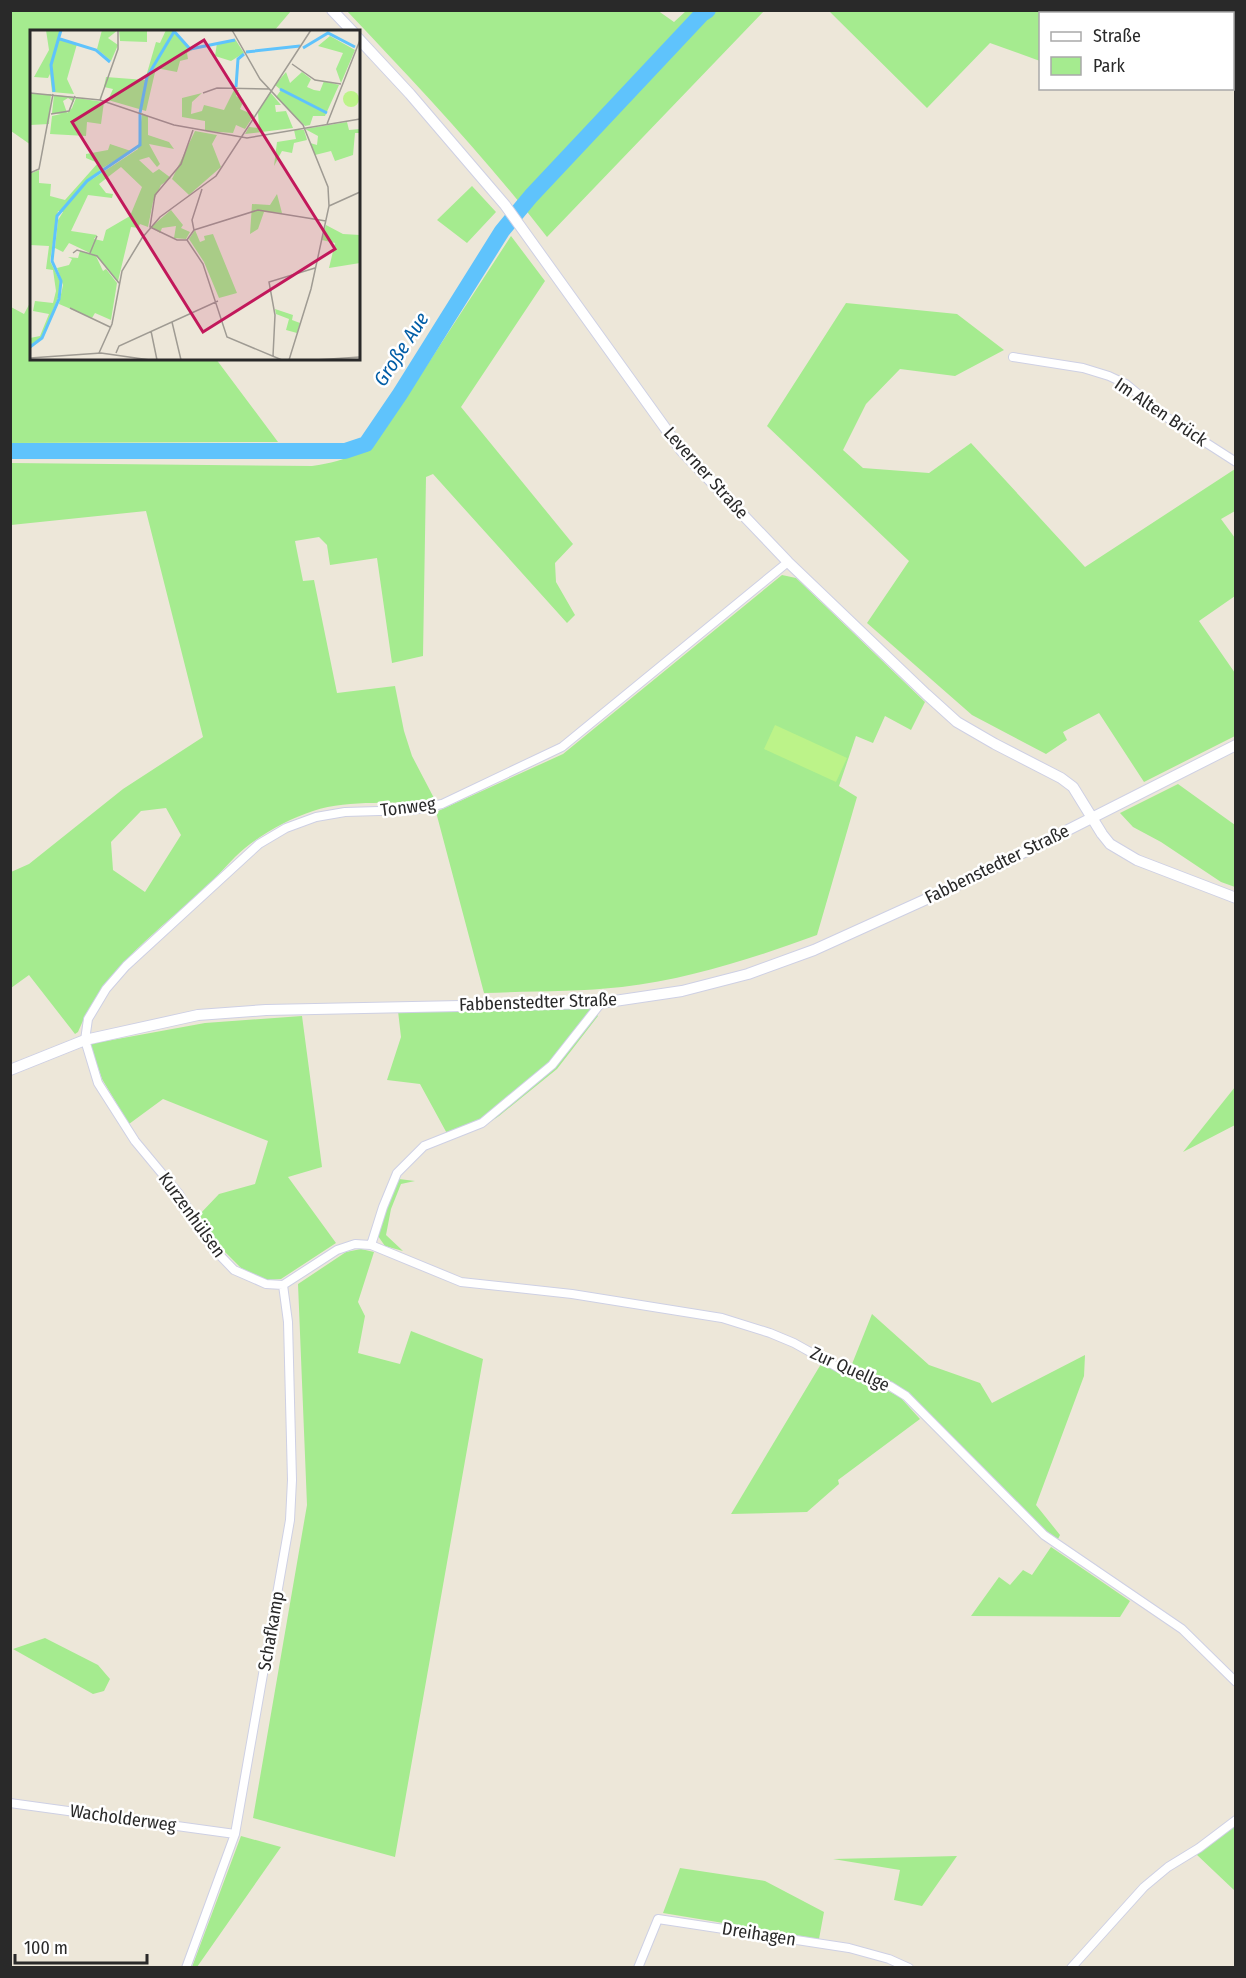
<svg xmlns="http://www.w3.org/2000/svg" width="1246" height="1978" font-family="'Fira Sans Condensed',sans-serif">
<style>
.green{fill:#a5eb8f;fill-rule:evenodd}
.pitch{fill:#bcf389}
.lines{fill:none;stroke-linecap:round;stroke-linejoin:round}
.stream{stroke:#5fc3fc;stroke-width:3}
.river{stroke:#5fc3fc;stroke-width:16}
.minor-casing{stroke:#ced0e4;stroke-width:10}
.tertiary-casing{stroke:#ced0e4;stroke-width:12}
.minor{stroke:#fff;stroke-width:8}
.tertiary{stroke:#fff;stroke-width:10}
.labels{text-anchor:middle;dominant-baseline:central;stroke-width:5;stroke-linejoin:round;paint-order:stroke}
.street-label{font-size:18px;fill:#292929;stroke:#fff}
.water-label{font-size:20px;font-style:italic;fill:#005da6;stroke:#fff}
.inset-river{fill:none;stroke:#5fc3fc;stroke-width:3}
.inset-road{fill:none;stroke:#9f9b93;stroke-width:1.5}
.view{fill:#c2185b;fill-opacity:0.15;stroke:#c2185b;stroke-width:3}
.inset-edge{fill:none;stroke:#292929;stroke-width:3}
</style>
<rect width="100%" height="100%" fill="#ede7d9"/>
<path class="green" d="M657,10l17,12 12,-11h78l-217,226c-62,-80 -131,-153 -200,-226z
M10,11l1,-1 280,1 -17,20 -242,1 -1,113 -20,-14z
M829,11h291l-1,3h-79v47l-50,-18 -63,65z
M472,186l24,26 -29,31 -30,-23z
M511,236l34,45 -84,126 112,137 -18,19 1,19 19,33 -8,8 -134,-149 -7,3 -3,179 -31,7 -15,-105 -47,7 -3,-20 -8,-8 -24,4 8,40 11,-1 23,113 58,-7 9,45 8,25 23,44c-41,6 -83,-2 -122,11 -28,9 -57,26 -78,46 -11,11 -21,23 -32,33 -49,44 -99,80 -125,142l-3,2 -46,-59 -18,13v-116l18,-8 94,-75 80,-52 -57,-226 -135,14v-62l301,3c37,-5 58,-16 80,-47zM166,808l15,27 -36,57 -32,-22 -2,-28 30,-31z
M31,301l1,57 184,1 62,83 -267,1v-136l13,7z
M846,303l111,11 47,36 -49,26 -55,-7 -34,35 -23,46 20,18 66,5 42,-30 114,124 150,-98v42l-14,8 14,19v58l-36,25 36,52v63l-91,46 -45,-69 -36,19 4,8 -21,14 -74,-39 -105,-92 42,-62 -142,-135z
M782,575l14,3 129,124 -14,28 -26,-14 -12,27 -17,-7 -17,50 18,11 -40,138c-63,23 -128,44 -195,52 -45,5 -92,4 -138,6l-48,-181 127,-58z
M1178,784l57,41v62l-14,-5 -60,-40 -28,-15 -13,-14z
M591,1008l7,8 -41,53 -58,47 -15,10 -34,13 -30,-55 -33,-4 14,-43 -3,-26z
M302,1016l20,151 -34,10 48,66 -55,36 -14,1 -26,-12 -19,-19 -23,-34 20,-21 36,-10 13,-43 -105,-42 -34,25 -27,-45 -12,-35 115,-21z
M1235,1087v38l-52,27z
M399,1179l16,2 -14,3 -10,25 -5,26 17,16 -18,-5 -7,-10 7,-28z
M361,1249l13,3 -16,50 7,14 -7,37 42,11 11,-33 72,28 -88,498 -142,-39 54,-313 -9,-221 48,-32z
M872,1314l57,51 51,18 12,20 93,-48 -1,21 -48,129 24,30 -3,6 -12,-7 -137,-140 -58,-25z
M821,1364l61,24 18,9 20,22 -82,61 1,4 -32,28 -76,2z
M1051,1547l79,54 -10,16 -149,-1 28,-39 11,8 13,-15 9,5z
M45,1638l53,27 12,14 -6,12 -11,3 -80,-45z
M1235,1824v67l-39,-37z
M241,1836l40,11 -84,120h-5z
M957,1856l-35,50 -28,-6 6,-30 -67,-11z
M680,1868l85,13 59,31 -5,27 -156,-26z"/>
<path class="pitch" d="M775,725l72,33 -11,24 -72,-33z"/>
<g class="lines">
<path class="stream" d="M1122,10l5,4
M1232,52l4,1"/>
<path class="river" d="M10,451h335l21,-7 34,-50 102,-163 29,-35 171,-182 6,-4"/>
<g class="minor-casing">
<path id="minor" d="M1013,357l70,11 26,8 17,8 40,33 70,45
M601,1003l-49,62 -70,58 -58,23 -27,27 -14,34 -12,38 -16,-1 -18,6 -54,35 -17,-1 -32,-14 -23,-24 -32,-52 -44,-53 -37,-58 -13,-43 3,-21 18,-30 20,-23 133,-122 27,-16 30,-11 29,-5 68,-2 29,-6 120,-57 226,-185
M371,1245l90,37 111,12 150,24 48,15 24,10 43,24 53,19 16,10 138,139 138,94 54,53
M10,1803l225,31
M186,1968l49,-134 55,-314 2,-40 -4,-158 -5,-37
M638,1968l20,-49 191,29 40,11 20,9
M1071,1968l73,-81 24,-20 31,-19 37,-28"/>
</g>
<g class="tertiary-casing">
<path id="tertiary" d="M332,10l21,22
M358,38l52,56 95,111 176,245 107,112 138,132 31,28 38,22 66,34 12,9 29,47 8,10 27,16 99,38
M10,1070l75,-30 113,-25 68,-5 335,-7 81,-12 66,-17 66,-24 159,-72 263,-133"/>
</g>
<use href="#minor" class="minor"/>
<use href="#tertiary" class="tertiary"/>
</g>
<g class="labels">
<g class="street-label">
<text transform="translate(1161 412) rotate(34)">Im Alten Brück</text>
<text transform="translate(706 473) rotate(48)">Leverner Straße</text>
<text transform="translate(408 807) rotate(-7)">Tonweg</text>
<text transform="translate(997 864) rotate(-26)">Fabbenstedter Straße</text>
<text transform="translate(538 1002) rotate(-2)">Fabbenstedter Straße</text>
<text transform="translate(192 1215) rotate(54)">Kurzenhülsen</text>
<text transform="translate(850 1369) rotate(24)">Zur Quellge</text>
<text transform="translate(271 1631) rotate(-80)">Schafkamp</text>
<text transform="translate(123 1818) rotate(8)">Wacholderweg</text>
<text transform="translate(759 1934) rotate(9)">Dreihagen</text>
</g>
<g class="water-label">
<text transform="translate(401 349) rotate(-57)">Große Aue</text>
</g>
</g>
<g transform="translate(30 30)">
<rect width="330" height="330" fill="#ede7d9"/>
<path d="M16,0h14l-2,8 19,6 -10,35 7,15 -22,-2 -2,-18 -2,4 -14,-1 15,-27zM72,0h16l-10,8 10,7 -7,16 -14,-12zM89,0h28v12l-27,-1zM136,0h8l18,20 -5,3 1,6 -8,2 -3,11 -21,-4 -10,43 -38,-11 5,-11 -9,-2 2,-10 39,3 11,-38 4,1zM300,6l25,14 -14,33 -5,-14 7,-16 -25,-7zM205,9l9,14 -13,8 -16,-5 2,-13zM256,42l4,11 12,-11 9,7 -4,8 7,3 6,1 4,-10 15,4 -14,31h-12l-3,9 -5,1 -29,-29 5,-7 -6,-5zM204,60h5l-3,6 8,4 -4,9 14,6 -9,14 -9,-4 -3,8 -28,-2v-10l-23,-4v-19l20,-5 -10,9 -1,12 11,-3 2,-6 20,5zM240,62l11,13h-6l1,7 10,-1 7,17 -48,6 4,-7 10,1 -1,-16zM0,64h21l-2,30 -19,1zM24,65l20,2v5l-6,-4 -5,3 4,12 5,-5 4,-10 28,4 -3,22 -14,-2 -1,14 -36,-2 2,-18 9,-2 -9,-1zM112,83l6,3v19l21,7 5,7 -25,-5 11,20 -3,3 -8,-10 -10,3 14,13 6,-4 12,9 -10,7 -8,17 -5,25 -8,-3 -2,4 -7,-1 -13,54 -19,-23 -9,-5 -21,-10 -6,9 -8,-4 3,-28 5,-8 -5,-1 -8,50 10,20 -2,17 -16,39 -12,10v-9l10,-2 9,-22 -16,-3 2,-10 18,2 3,-12 -3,-21 -7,-1 3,-23 -19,-1v-71l9,-4v13l12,1 -1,12 15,4 33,-37 -12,-5v-4l22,-4 2,-6 21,7 -30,18 -10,11 47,-31zM91,137l21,20 -12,29 -24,14 -3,11 -9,-2 3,-4 -26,-4 17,-36 24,3 1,-4 -7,-1 -7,-9zM317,92l2,8 11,-1v4h-5l-2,22 -18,6 -4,-10 -16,4 -5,-12 7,2 1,-9 -13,-7zM264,100h10l3,10 -13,3 -2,10 -10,-2 -8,15 3,-24 19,-3zM165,101l22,4 -5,9 9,23 -32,28 -17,-16zM247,164l5,19 -18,-1 -6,17 -8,5 2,-30 18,1zM141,180l12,15 -2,3 9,4 -4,7 -12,-1 2,-12 -14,2 -2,5 -9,-6zM296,195l17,9 17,1v28l-31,5 6,-25 -13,-3zM165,200l5,12 5,-2 -1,-4 9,-2 24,59 -18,5 -15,-36 -15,-23zM50,221l16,5 7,15 3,-2 11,14 -6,37 -16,-7 -3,5 -33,-14 4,-19 -6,-17 12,-3 3,-6 -4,-2 10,1zM245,279l18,6 -1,5 8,3 -3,10 -11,-3 3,-11 -13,-5z" fill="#a5eb8f" fill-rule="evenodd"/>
<path d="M313 69a8 8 0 1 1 16 0a8 8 0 1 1-16 0Z" fill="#bcf389"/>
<path class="inset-river" d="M143,0l17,19 45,-9M30,9l36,11 14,12M273,18l25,-15 27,14M216,22l54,-6M206,57l2,-28 6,-5M250,59l47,24M24,62l-3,-27 10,-35M0,317l12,-9 17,-39 2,-18 -9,-20 5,-45 30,-35 53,-36v-32l7,-36 28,-47"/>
<path class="inset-road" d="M202,0l28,49 43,46 25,62 1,19 -18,83 -22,71M262,34l23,16 26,4M0,63l70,7 74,25 73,13 113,-19M173,63l14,-5 52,1M70,70l18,-51v-19M21,84l18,-3 6,-15M297,94l33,-84M163,100l-12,34 -26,31 -5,32 27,13h10l7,-10 -2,-10 10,-31M0,143l9,-4 14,-75M299,176l31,-14M164,200l64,-20 68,11M157,210l16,24 24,73 55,23M43,223l4,-3 20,6 22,27M60,223l7,-17M40,278l40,19M142,292l9,38M121,301l6,29M69,323l13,-29 10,-53 20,-33 18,-21 56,-41 95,-146M86,323l3,-7 99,-45M243,326l2,-41 -6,-33 46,-14M0,328l71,-5 49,7M285,330l45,-3"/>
<path class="view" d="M174,10l131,209 -132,83 -131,-210z"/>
<rect width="330" height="330" class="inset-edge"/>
</g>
<rect width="1246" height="1978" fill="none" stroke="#292929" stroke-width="24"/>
<rect x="1039" y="12" width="195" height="78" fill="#ffffff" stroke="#a9a9a9" stroke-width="1.5"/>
<rect x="1051" y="32" width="30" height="9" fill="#ffffff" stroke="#a9a9a9" stroke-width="1.5"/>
<text x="1093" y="42" font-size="18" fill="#292929">Straße</text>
<rect x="1051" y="57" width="30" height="18" fill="#a5eb8f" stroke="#a9a9a9" stroke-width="1.5"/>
<text x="1093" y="72" font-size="18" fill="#292929">Park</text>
<path d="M15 1954v9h132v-9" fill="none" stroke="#292929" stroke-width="3"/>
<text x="24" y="1954" font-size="18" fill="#292929" stroke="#ffffff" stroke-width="4.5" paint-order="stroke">100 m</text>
</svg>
